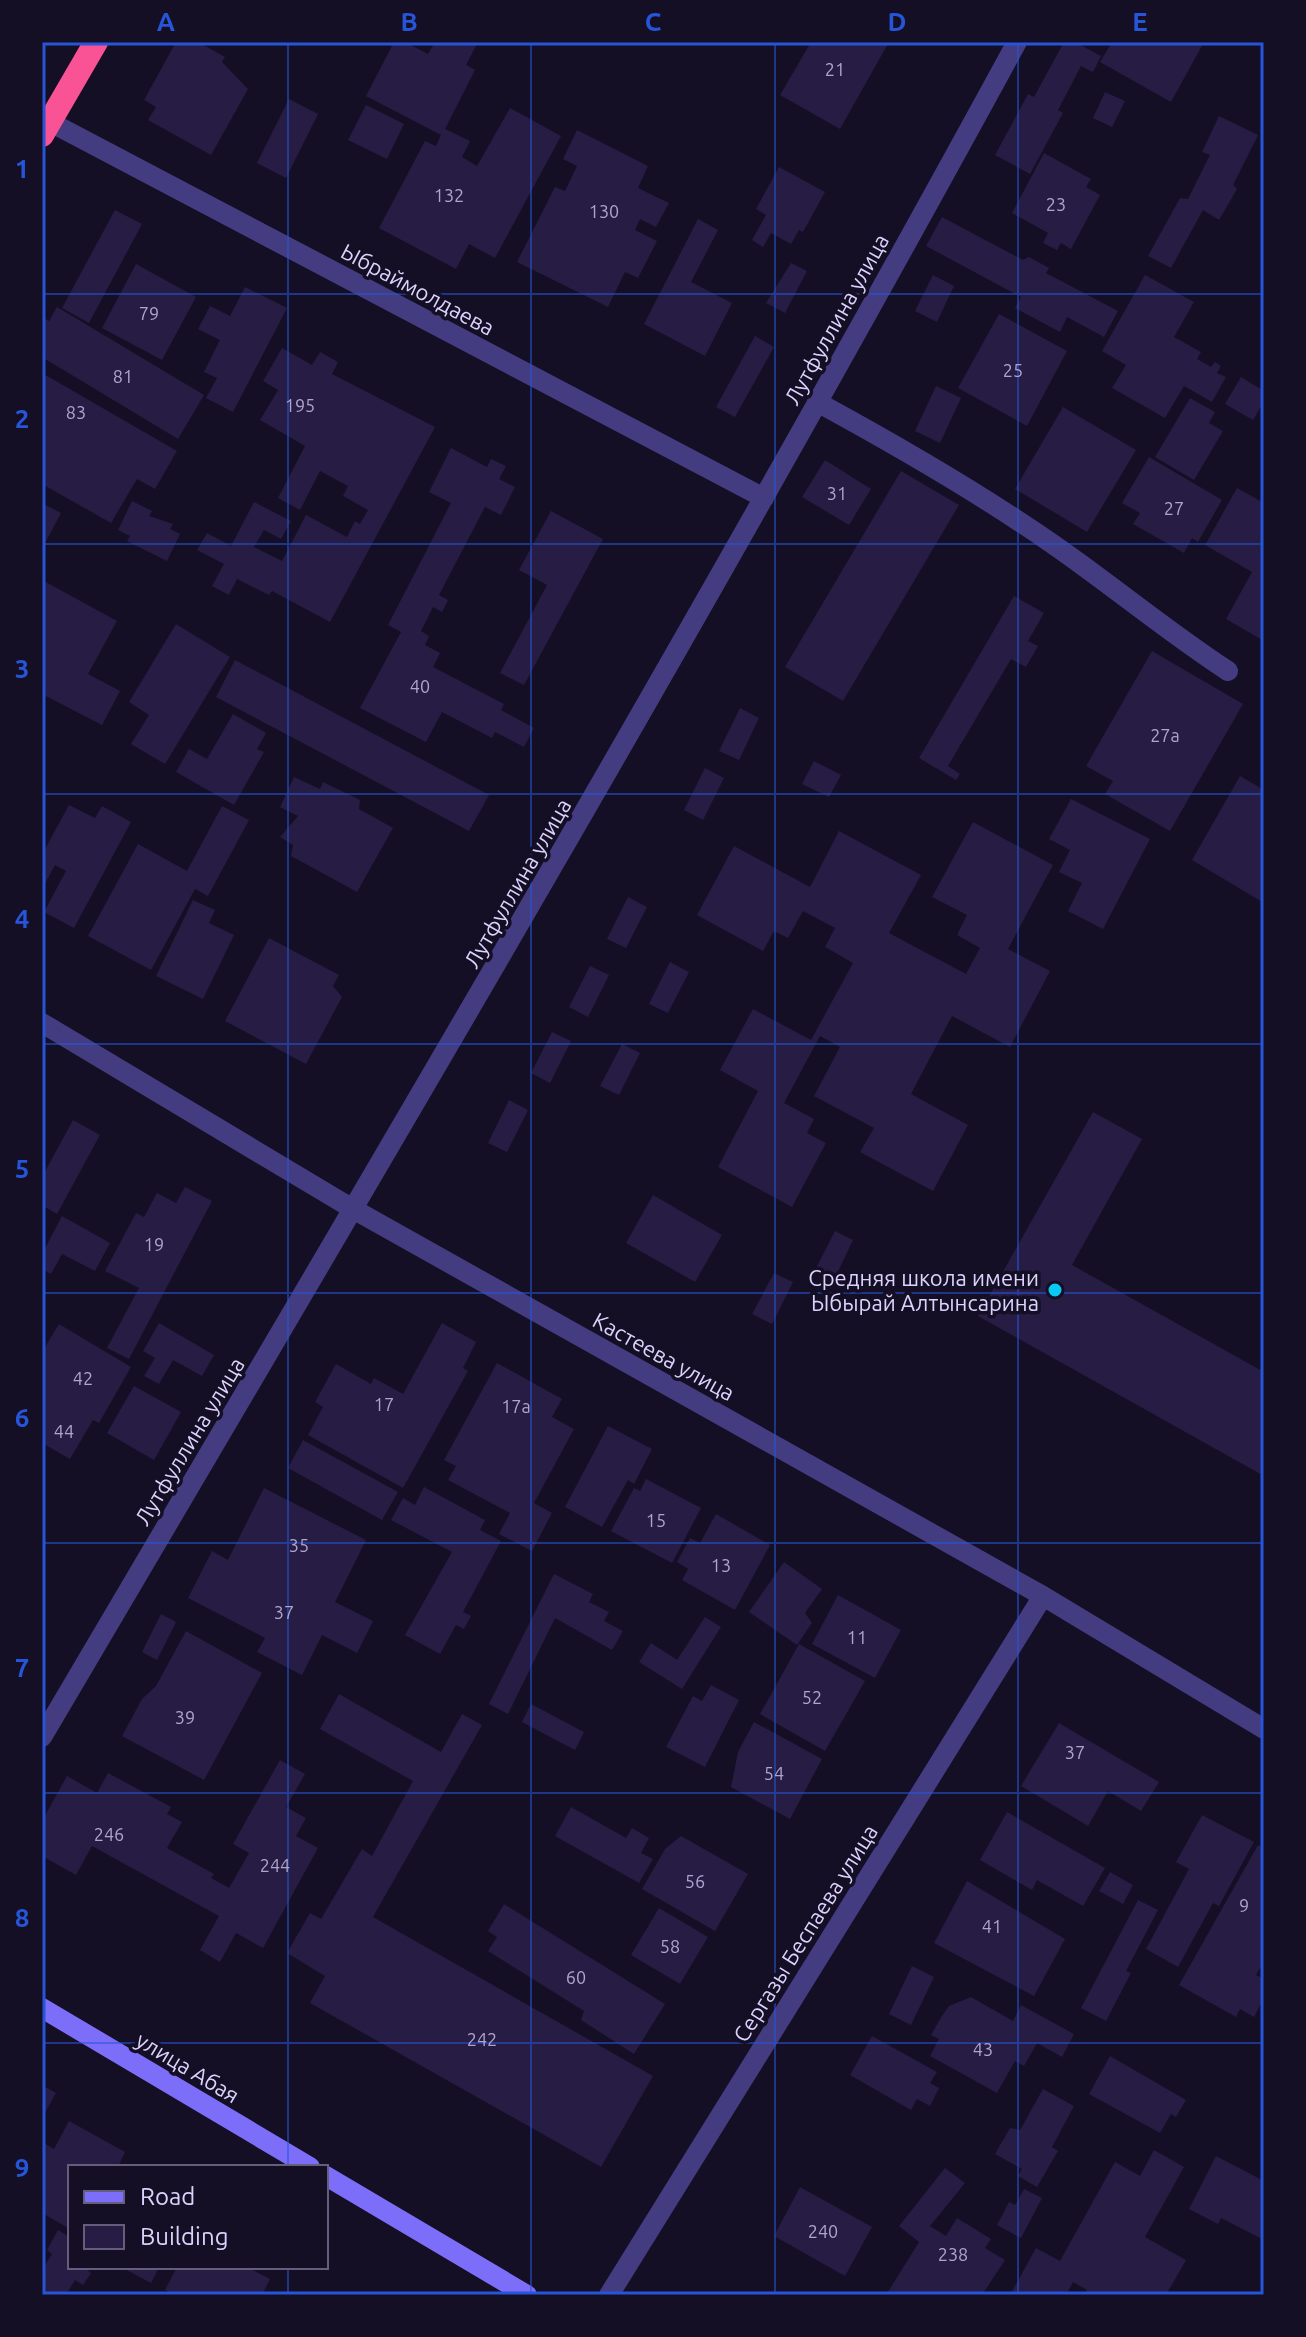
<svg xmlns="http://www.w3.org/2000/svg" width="1306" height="2337" font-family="Ubuntu,sans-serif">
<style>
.building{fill:#271c44}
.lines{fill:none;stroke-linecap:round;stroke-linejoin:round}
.street{stroke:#443c81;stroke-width:20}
.secondary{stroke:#7d6efa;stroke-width:20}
.highway{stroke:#f95395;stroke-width:24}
.grid{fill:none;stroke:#2655da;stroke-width:2;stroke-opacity:0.55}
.poi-dot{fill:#09c9f4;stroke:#140f24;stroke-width:3}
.labels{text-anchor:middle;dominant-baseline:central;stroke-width:7;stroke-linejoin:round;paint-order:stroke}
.number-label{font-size:18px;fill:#aea5cf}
.street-label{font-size:22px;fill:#dbd3fd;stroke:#140f24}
.poi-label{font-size:22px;fill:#dbd3fd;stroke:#140f24;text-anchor:end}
.neatline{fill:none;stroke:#2655da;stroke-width:3}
.grid-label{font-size:26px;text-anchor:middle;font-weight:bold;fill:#2655da}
</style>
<rect width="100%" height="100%" fill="#140f24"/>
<path class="building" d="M176,42h22l27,15 -3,5 26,27 -37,66 -63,-35 8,-13 -12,-7z
M394,42h11l23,12 7,-12h43l-12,23 9,5 -30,59 25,12 -8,16 15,9 33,-58 51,28 -66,122 -26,-14 -13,25 -77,-41 46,-87 11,5 5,-11 -75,-39z
M811,42h78l-49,87 -60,-34z
M1064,42h11l26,14 -8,16 -12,-6 -23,44 5,3 -33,61 -35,-19 33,-61 6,3z
M1112,42h92l-33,60 -71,-40z
M1105,92l20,9 -13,26 -19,-9z
M289,99l29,15 -32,64 -29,-15z
M366,105l38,19 -17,35 -39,-19z
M1219,116l39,19 -25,50 4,4 -18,31 -16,-10 -32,58 -23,-12 32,-58 8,1 22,-44 -8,-3z
M577,130l71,36 -10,22 31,15 -13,24 -16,-8 -5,11 22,11 -19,37 -13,-6 -17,35 -91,-45 38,-75 10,4 12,-25 -14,-7z
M1044,153l47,26 -5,8 14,8 -29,54 -10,-6 -4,7 -14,-7 5,-10 -36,-20z
M779,167l46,25 -22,40 -4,-2 -8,14 -20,-11 -8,14 -11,-7 14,-25 -10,-6z
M115,210l27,14 -53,99 -27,-15z
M942,217l81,43 6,-3 20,11 -3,5 72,38 -14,26 -37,-20 -7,15 -45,-24 6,-11 -95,-51z
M698,219l20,11 -27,52 41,21 -27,53 -61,-32z
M791,263l16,8 -22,42 -19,-10z
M136,264l60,33 -34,63 -60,-32z
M933,275l21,11 -17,36 -22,-11z
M1145,275l49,27 -20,35 27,15 -4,7 14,8 4,-5 6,4 -4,7 9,4 -14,25 -28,-16 -19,32 -53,-30 14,-23 -24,-14z
M245,287l42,21 -54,104 -27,-14 11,-20 -13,-6 16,-32 -22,-11 12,-23 20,10z
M57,307l147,88 -26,44 -136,-82v-35l2,-4 5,3z
M999,314l68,37 -40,75 -69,-38z
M755,336l19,11 -39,70 -19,-10z
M282,348l30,17 8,-13 18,10 -6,12 103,53 -105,195 -58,-31 -3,4 -32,-16 -8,16 -17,-9 12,-22 -27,-14 10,-17 24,13 23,-44 37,19 -10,18 -17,-9 -10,17 28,14 24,-46 41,22 8,-16 5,3 8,-14 -25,-14 5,-10 -28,-15 -20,39 -22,-12 27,-52 -45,-26 18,-30 -15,-9z
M42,373l135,78 -22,38 -18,-10 -26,44 -69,-39z
M1241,377l23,14v10l-11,19 -28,-16z
M936,386l25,12 -21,45 -25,-12z
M1190,398l25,14 -6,11 14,8 -29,49 -39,-23z
M1063,407l73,43 -49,82 -72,-43z
M451,448l36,19 4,-8 15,7 -7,13 16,8 -14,28 -16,-8 -46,88 9,5 -6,12 -9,-5 -12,24 8,5 -4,9 15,8 -7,14 71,37 -3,6 33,18 -10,19 -29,-15 -3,6 -50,-26 -16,30 -66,-34 41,-76 -13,-7 63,-122 -22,-11z
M1149,457l73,43 -24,42 -6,-4 -8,15 -51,-29 7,-11 -18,-10z
M825,460l46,29 -22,36 -47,-28z
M901,471l58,34 -116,196 -58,-34z
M1237,488l27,15v138l-38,-22 26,-47 -47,-27z
M132,501l20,10 -3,5 24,8 -3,5 10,5 -13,27 -40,-20 3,-5 -12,-6z
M42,503l19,10 -19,36z
M551,511l52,28 -79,146 -24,-12 47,-88 -28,-15z
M42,580l75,41 -29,53 32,17 -18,34 -60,-31z
M1014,596l30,17 -16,28 10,5 -12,21 -15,-8 -63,107 12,8 -4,6 -37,-22z
M176,624l54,33 -65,107 -34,-20 18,-29 -20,-13z
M1152,651l91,53 -73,127 -65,-37 8,-13 -27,-15z
M235,660l254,135 -20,36 -253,-134z
M740,708l19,10 -20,42 -20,-9z
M233,714l33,19 -9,16 7,3 -30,53 -58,-33 13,-23 18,10z
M814,761l27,14 -12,22 -27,-13z
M705,768l19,10 -21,42 -19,-10z
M1240,776l24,14v113l-72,-43z
M294,777l26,12 3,-7 37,18 -1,9 34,19 -36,64 -66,-36 2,-11 -13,-8 18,-21 -18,-9z
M1071,799l79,40 -47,90 -35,-18 14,-28 -23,-11 11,-22 -21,-11z
M69,805l26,13 7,-12 29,16 -57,106 -30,-16 22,-41 -11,-6 -13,24v-42l3,2z
M222,806l27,14 -41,76 -13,-7 -44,81 -63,-34 50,-92 49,27z
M973,822l80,43 -45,84 42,22 -40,76 -58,-31 -41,78 57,31 -35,66 -73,-39 14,-24 -60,-32 26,-49 -20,-11 -36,67 30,16 -7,14 19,10 -34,64 -74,-40 40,-76 -38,-21 33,-61 58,31 42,-77 -28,-16 10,-19 -32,-17 -15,27 -14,-7 -11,20 -66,-36 37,-69 76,41 29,-56 82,44 -32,58 77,41 14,-26 -23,-13 10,-20 -35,-18z
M628,897l19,10 -21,41 -19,-9z
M193,900l22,10 -6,13 25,12 -31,64 -47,-23z
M269,938l70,37 -6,11 9,11 -36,67 -81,-43z
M670,962l19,10 -21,41 -19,-9z
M590,966l19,9 -21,42 -19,-10z
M552,1032l19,9 -21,42 -19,-10z
M622,1044l18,9 -21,42 -19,-9z
M509,1100l19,10 -21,42 -19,-9z
M1093,1112l49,27 -70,126 192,107v104l-286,-160z
M73,1120l27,15 -43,79 -15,-9v-28z
M185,1187l27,14 -83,158 -22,-11 32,-60 -34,-17 31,-58 8,4 13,-24 19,10z
M653,1195l69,40 -27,47 -69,-39z
M62,1216l48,27 -15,28 -33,-17 -11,20 -9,-5v-15z
M835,1231l18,9 -20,42 -19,-10z
M774,1273l19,9 -21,42 -20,-10z
M159,1323l55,32 -12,21 -29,-16 -14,24 -15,-8 11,-18 -12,-7z
M442,1323l34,19 -13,26 5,3 -65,117 -95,-53 15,-28 -8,-5 21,-38 35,20 3,-6 29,16z
M59,1324l72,43 -32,56 -6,-3 -23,39 -28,-16v-91z
M497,1363l65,36 -10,18 22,12 -40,74 18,10 -20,38 -33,-17 11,-21 -62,-33 8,-14 -12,-6z
M134,1386l47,26 -27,48 -47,-27z
M608,1426l44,23 -18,35 -6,-4 -26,47 -37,-20z
M303,1440l95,52 -16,28 -94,-52z
M646,1479l55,29 -29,55 -61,-32 23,-43 6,3z
M424,1487l61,33 -5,10 21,11 -38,71 8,4 -7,13 -8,-4 -16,29 -35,-19 47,-83 -61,-32 12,-22 12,7z
M264,1488l102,52 -31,62 38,19 -16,32 -35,-18 -20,40 -45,-23 8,-14 -77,-40 24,-47 16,9z
M716,1514l54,31 -35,65 -53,-30 6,-11 -11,-7 13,-24 10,5z
M784,1562l38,27 -17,24 7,10 -15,22 -48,-33z
M554,1574l39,20 -4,8 20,10 -5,9 19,10 -11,19 -57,-32 -47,96 -19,-10z
M838,1595l63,35 -26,48 -63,-34z
M161,1614l15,8 -19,38 -15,-8z
M705,1617l16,10 -39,62 -43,-27 12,-19 26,17z
M186,1631l76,42 -58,107 -82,-44 20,-37 14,-13z
M799,1644l66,37 -40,70 -65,-37z
M711,1685l28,15 -34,67 -39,-20 27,-51 9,5z
M339,1694l102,58 21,-38 20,11 -109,192 280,159 -52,91 -291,-164 15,-27 -38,-23 23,-40 11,6 41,-70 10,7 41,-75 -93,-52z
M531,1704l53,28 -9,18 -53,-28z
M754,1722l68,37 -32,60 -59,-32 7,-35z
M1059,1723l100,59 -18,29 -33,-20 -20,35 -67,-40z
M280,1760l25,14 -19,33 20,11 -10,18 22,12 -55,100 -27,-15 -16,29 -20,-12 19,-34 -127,-70 -16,29 -34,-19v-35l25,-45 30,17 11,-20 63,34 -4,7 15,8 -15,26 47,26 -3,4 18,10 20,-35 -16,-9z
M571,1807l55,31 6,-10 17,10 -8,15 12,6 -14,24 -84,-47z
M1007,1812l98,56 -22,38 -46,-26 -5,10 -52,-30z
M1202,1815l52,27 -35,64 -6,-3 -35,64 -32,-18 43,-80 -13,-7z
M681,1836l67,38 -33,57 -73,-42 23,-40z
M1258,1845l6,3v113l-8,14 8,4v19l-10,19 -14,-8 -4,8 -57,-32z
M1110,1872l23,13 -10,19 -24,-13z
M967,1881l98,58 -31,57 -100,-53z
M1138,1900l20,10 -32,61 5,2 -25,48 -25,-13z
M504,1904l161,100 -31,50 -53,-34 3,-9 -96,-60 9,-14 -9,-6z
M659,1908l49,29 -28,47 -49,-29z
M912,1966l22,11 -23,48 -22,-11z
M971,1997l42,24 8,-16 53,29 -12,23 -25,-14 -13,23 -9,-5 -18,32 -67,-37 9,-17 -8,-4 11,-19 7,-10z
M872,2036l65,36 -7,11 9,5 -9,18 -13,-7 -6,11 -61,-35z
M1110,2056l76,44 -10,17 -5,-3 -11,19 -71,-39z
M42,2085l14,8 -14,25z
M1043,2089l31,17 -22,41 6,4 -21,36 -19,-11 4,-7 -27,-15 15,-26 10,2z
M69,2121l56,31 -7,15h-48v62l-28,-16v-66l2,-4 10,6z
M1154,2150l30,17 -39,70 41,23 -20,35h-82l3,-5 -14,-8 -7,13h-56l26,-47 24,13 55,-99 25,14z
M1216,2156l48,25v59l-43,-22 -3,6 -29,-15z
M945,2168l20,15 -35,43 16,10 11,-18 34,21 -6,9 20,12 -23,35h-96l33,-53 -20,-16z
M800,2187l72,40 -27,49 -71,-40z
M1024,2189l18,9 -21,40 -24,-13 12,-23 6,3z
M58,2230l12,7v30h14l7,6 -8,12 -8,-5 -9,15h-24v-25l10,-16 -5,-4z
M121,2267h38l-8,16z
M177,2267h70l23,12 -8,16h-87l-10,-5z"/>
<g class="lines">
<path class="street" d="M50,122l714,376
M817,402c81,44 161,90 237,143 59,41 114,87 174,126
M42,1023l311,186 690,387 221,133
M42,1737c331,-561 663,-1122 975,-1695
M609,2295l434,-699"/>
<path class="secondary" d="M42,2008l268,159
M326,2176l201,119"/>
<path class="highway" d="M42,135l54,-93"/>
</g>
<path class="grid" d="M288,42v2125M531,42v2253M775,42v2253M1018,42v2253M42,294h1222M42,544h1222M42,794h1222M42,1044h1222M42,1293h1222M42,1543h1222M42,1793h1222M42,2043h1222M288,2267v28"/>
<circle class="poi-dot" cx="1055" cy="1290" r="8"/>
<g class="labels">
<g class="number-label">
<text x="835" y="69">21</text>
<text x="449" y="195">132</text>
<text x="1056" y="204">23</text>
<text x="604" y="211">130</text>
<text x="149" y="313">79</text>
<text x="1013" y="370">25</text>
<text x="123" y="376">81</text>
<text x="300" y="405">195</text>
<text x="76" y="412">83</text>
<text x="837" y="493">31</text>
<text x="1174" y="508">27</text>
<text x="420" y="686">40</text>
<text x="1165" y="735">27а</text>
<text x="154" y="1244">19</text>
<text x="83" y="1378">42</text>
<text x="384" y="1404">17</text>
<text x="516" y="1406">17а</text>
<text x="64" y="1431">44</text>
<text x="656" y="1520">15</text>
<text x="299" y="1545">35</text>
<text x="721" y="1565">13</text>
<text x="284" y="1612">37</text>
<text x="857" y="1637">11</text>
<text x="812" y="1697">52</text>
<text x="185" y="1717">39</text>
<text x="1075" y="1752">37</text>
<text x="774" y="1773">54</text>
<text x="109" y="1834">246</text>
<text x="275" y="1865">244</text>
<text x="695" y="1881">56</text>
<text x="1244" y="1905">9</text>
<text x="992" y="1926">41</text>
<text x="670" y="1946">58</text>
<text x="576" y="1977">60</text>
<text x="482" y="2039">242</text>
<text x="983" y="2049">43</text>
<text x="823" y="2231">240</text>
<text x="953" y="2254">238</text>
</g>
<g class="street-label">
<text transform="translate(418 289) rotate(28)">Ыбраймолдаева</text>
<text transform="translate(836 319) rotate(-61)">Лутфуллина улица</text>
<text transform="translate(517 883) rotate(-60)">Лутфуллина улица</text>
<text transform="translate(664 1356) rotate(29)">Кастеева улица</text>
<text transform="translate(189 1441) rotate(-59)">Лутфуллина улица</text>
<text transform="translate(805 1933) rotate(-58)">Сергазы Беспаева улица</text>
<text transform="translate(188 2067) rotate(31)">улица Абая</text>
</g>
<g class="poi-label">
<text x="1039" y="1277">Средняя школа имени<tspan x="1039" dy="25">Ыбырай Алтынсарина</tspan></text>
</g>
</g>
<rect width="1306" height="2337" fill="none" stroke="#140f24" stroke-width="88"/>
<rect x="68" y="2165" width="260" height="104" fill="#140f24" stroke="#645d7b" stroke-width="2"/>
<rect x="84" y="2191" width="40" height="12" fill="#7d6efa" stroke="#645d7b" stroke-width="2"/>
<text x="140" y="2205" font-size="24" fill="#dbd3fd">Road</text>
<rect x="84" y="2225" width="40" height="24" fill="#271c44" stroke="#645d7b" stroke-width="2"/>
<text x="140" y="2245" font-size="24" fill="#dbd3fd">Building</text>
<rect x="44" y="44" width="1218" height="2249" class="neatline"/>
<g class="grid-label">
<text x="166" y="31">A</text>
<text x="409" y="31">B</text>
<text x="653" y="31">C</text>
<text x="897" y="31">D</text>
<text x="1140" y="31">E</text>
<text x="22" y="178">1</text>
<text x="22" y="428">2</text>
<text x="22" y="678">3</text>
<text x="22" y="928">4</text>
<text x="22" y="1178">5</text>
<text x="22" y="1427">6</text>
<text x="22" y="1677">7</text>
<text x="22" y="1927">8</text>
<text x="22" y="2177">9</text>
</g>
</svg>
